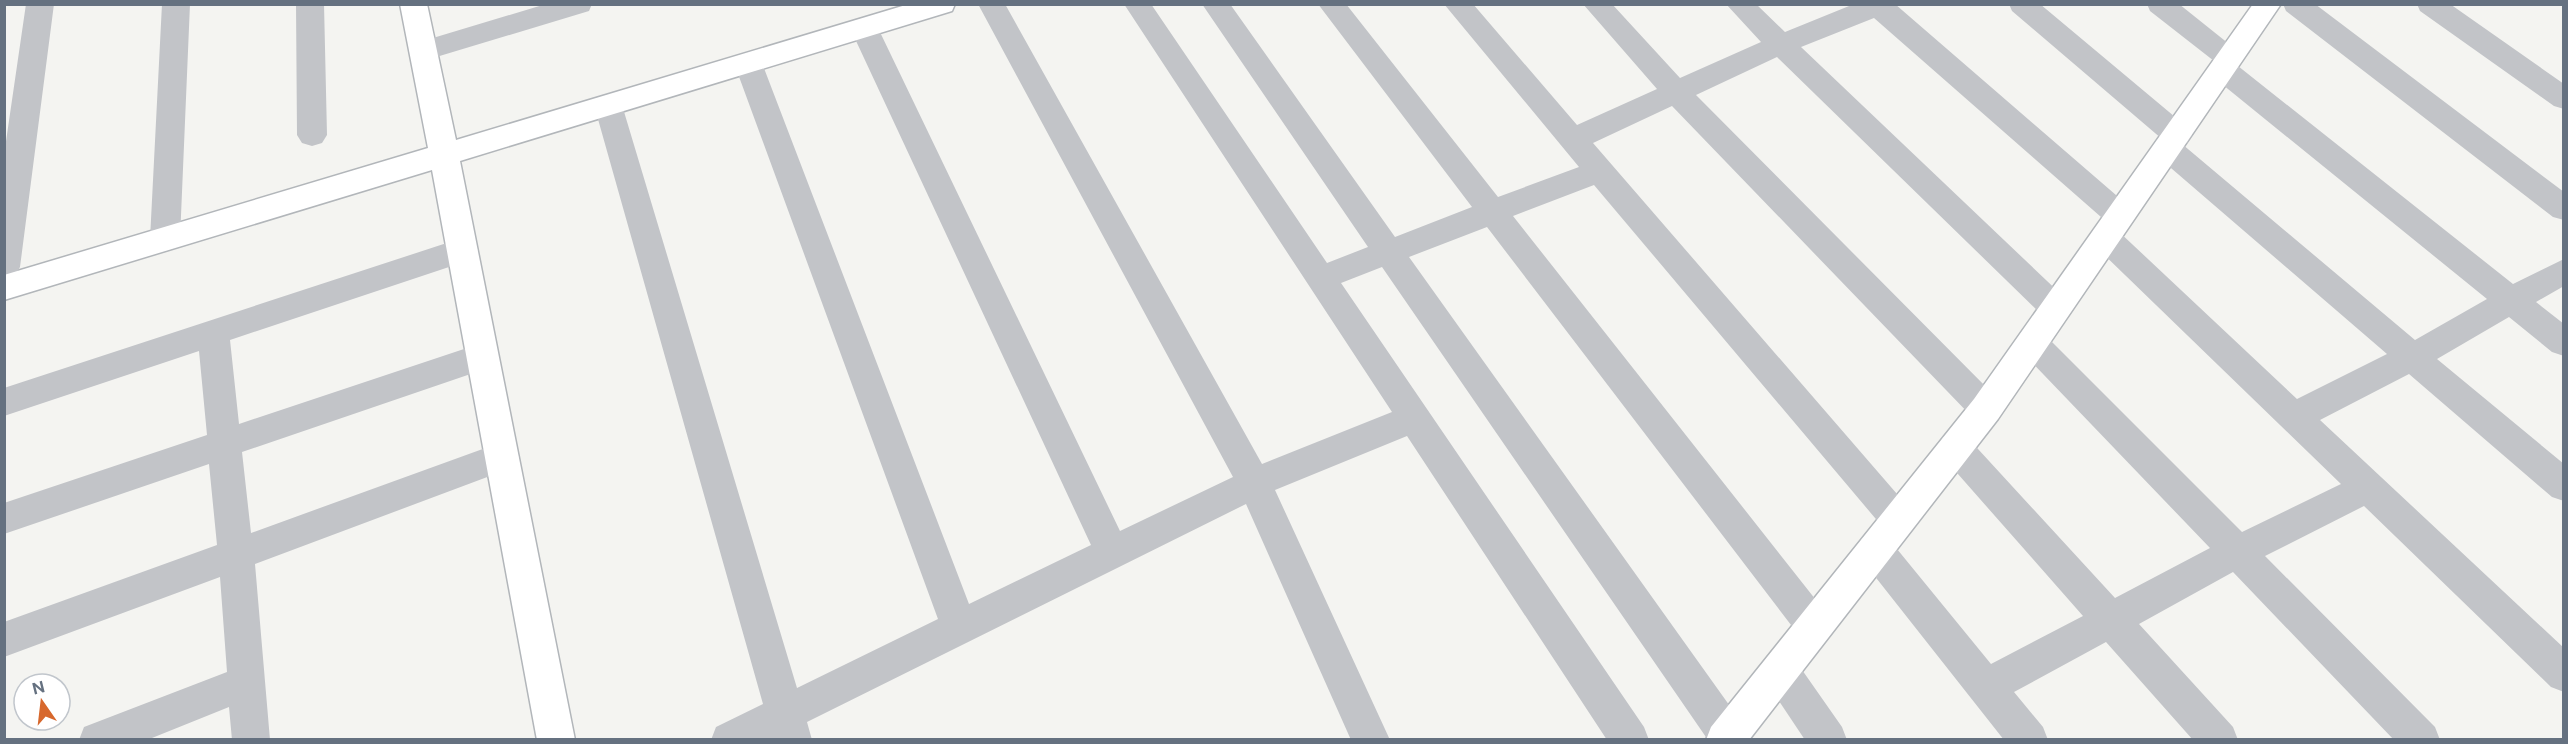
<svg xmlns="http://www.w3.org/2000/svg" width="2568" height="744" font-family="'Public Sans',sans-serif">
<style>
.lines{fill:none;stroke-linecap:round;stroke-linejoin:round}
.secondary-casing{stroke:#b2b6ba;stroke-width:3}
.street{fill:#c2c4c8;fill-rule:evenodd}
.secondary{fill:#fff;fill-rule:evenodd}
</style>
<rect width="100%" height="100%" fill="#f4f4f1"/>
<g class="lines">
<g class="secondary-casing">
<path id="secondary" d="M400,4h27l29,136 453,-136h46l-3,7 -492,150 115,579h-38l-105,-570 -428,130v-25l424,-127z
M2253,4h28l-283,415 -249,321h-43l5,-13 263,-328z"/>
</g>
<path class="street" d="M26,4h28l-34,263 -5,9 -11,3v-124z
M162,4h28l-10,235 -4,8 -11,4 -11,-4 -4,-8z
M296,4h28l3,131 -5,8 -10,3 -10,-3 -5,-8z
M546,4h46l-3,7 -166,50 -10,-3 -4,-7 4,-7z
M978,4h27l257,460 130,-52 -268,-408h27l176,259 41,-16 -166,-243h28l165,233 77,-30 -154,-203h28l152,193 81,-30 -135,-163h29l104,121 80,-36 -74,-85h29l68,74 81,-36 -35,-38h30l29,28 69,-28h41l236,204 4,8 -4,8 -11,4 -11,-4 -235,-206 -73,29 265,252 5,9 -5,9 -11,4 -11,-4 -267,-260 -81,38 302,304 5,10 -5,10 -12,4 -12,-4 -302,-313 -79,37 317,366 6,11 -6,11 -12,5 -12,-5 -292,-346 -81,31 314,398 6,12 -6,12 -13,5 -13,-5 -314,-411 -78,30 333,466 5,13 -1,4h-38l-326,-473 -41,16 303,444 5,13h-42l-200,-304 -132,54 115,250h-39l-105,-236 -439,218 5,18h-101l5,-13 47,-23 -169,-599 4,-7 10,-3 10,3 4,7 175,583 141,-69 -204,-556 4,-7 10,-3 10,3 4,7 207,541 122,-59 -241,-517 4,-7 10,-3 10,3 4,7 242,503 113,-54z
M2009,4h31l147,123 5,8 -5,8 -5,1 233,196 72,-41 -275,-223 -4,-7 6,-8 -64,-50 -3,-7h32l60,48 4,7 -5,7 275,218 51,-25v27l-28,16 28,22v32l-12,-4 -43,-35 -72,42 127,105v37l-12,-4 -143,-123 -89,46 244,228v44l-13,-5 -187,-181 -99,50 170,171 5,13h-46l-161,-168 -94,52 94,103 5,13h-45l-87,-98 -92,50 29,35 5,13h-44l-142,-180 -5,-11 5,-11 13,-5 13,5 103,126 92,-48 -140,-159 -5,-10 5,-10 12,-5 12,5 148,161 95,-50 -189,-197 -5,-9 5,-9 11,-4 11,4 199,199 99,-48 -247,-239 -4,-8 4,-8 11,-4 11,4 181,170 90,-45 -230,-198 -5,-8 5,-8 5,-1 -150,-128z
M2283,4h32l249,188v28l-11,-3 -267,-206z
M2417,4h33l114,80v25l-10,-3 -134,-95z
M462,238l11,3 5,9 -5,9 -243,81 9,84 243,-81 12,3 4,10 -4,10 -252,86 9,81 251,-91 12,5 5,10 -5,10 -259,97 15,176h-38l-3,-33 -82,33h-68l5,-13 143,-55 -7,-95 -216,80v-35l213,-77 -8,-81 -205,70v-31l203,-68 -8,-84 -195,65v-28z
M1780,652l13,5 49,70 5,13h-42l-38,-57 -6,-13 6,-13z"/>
<use href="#secondary" class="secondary"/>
</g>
<rect width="2568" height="744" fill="none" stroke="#657180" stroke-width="12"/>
<g transform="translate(42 702) rotate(346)"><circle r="28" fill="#ffffff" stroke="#c1c6cc" stroke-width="1.5"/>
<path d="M0-4.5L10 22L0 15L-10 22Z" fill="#d7682d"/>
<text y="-9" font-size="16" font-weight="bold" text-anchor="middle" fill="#657180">N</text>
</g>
</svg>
